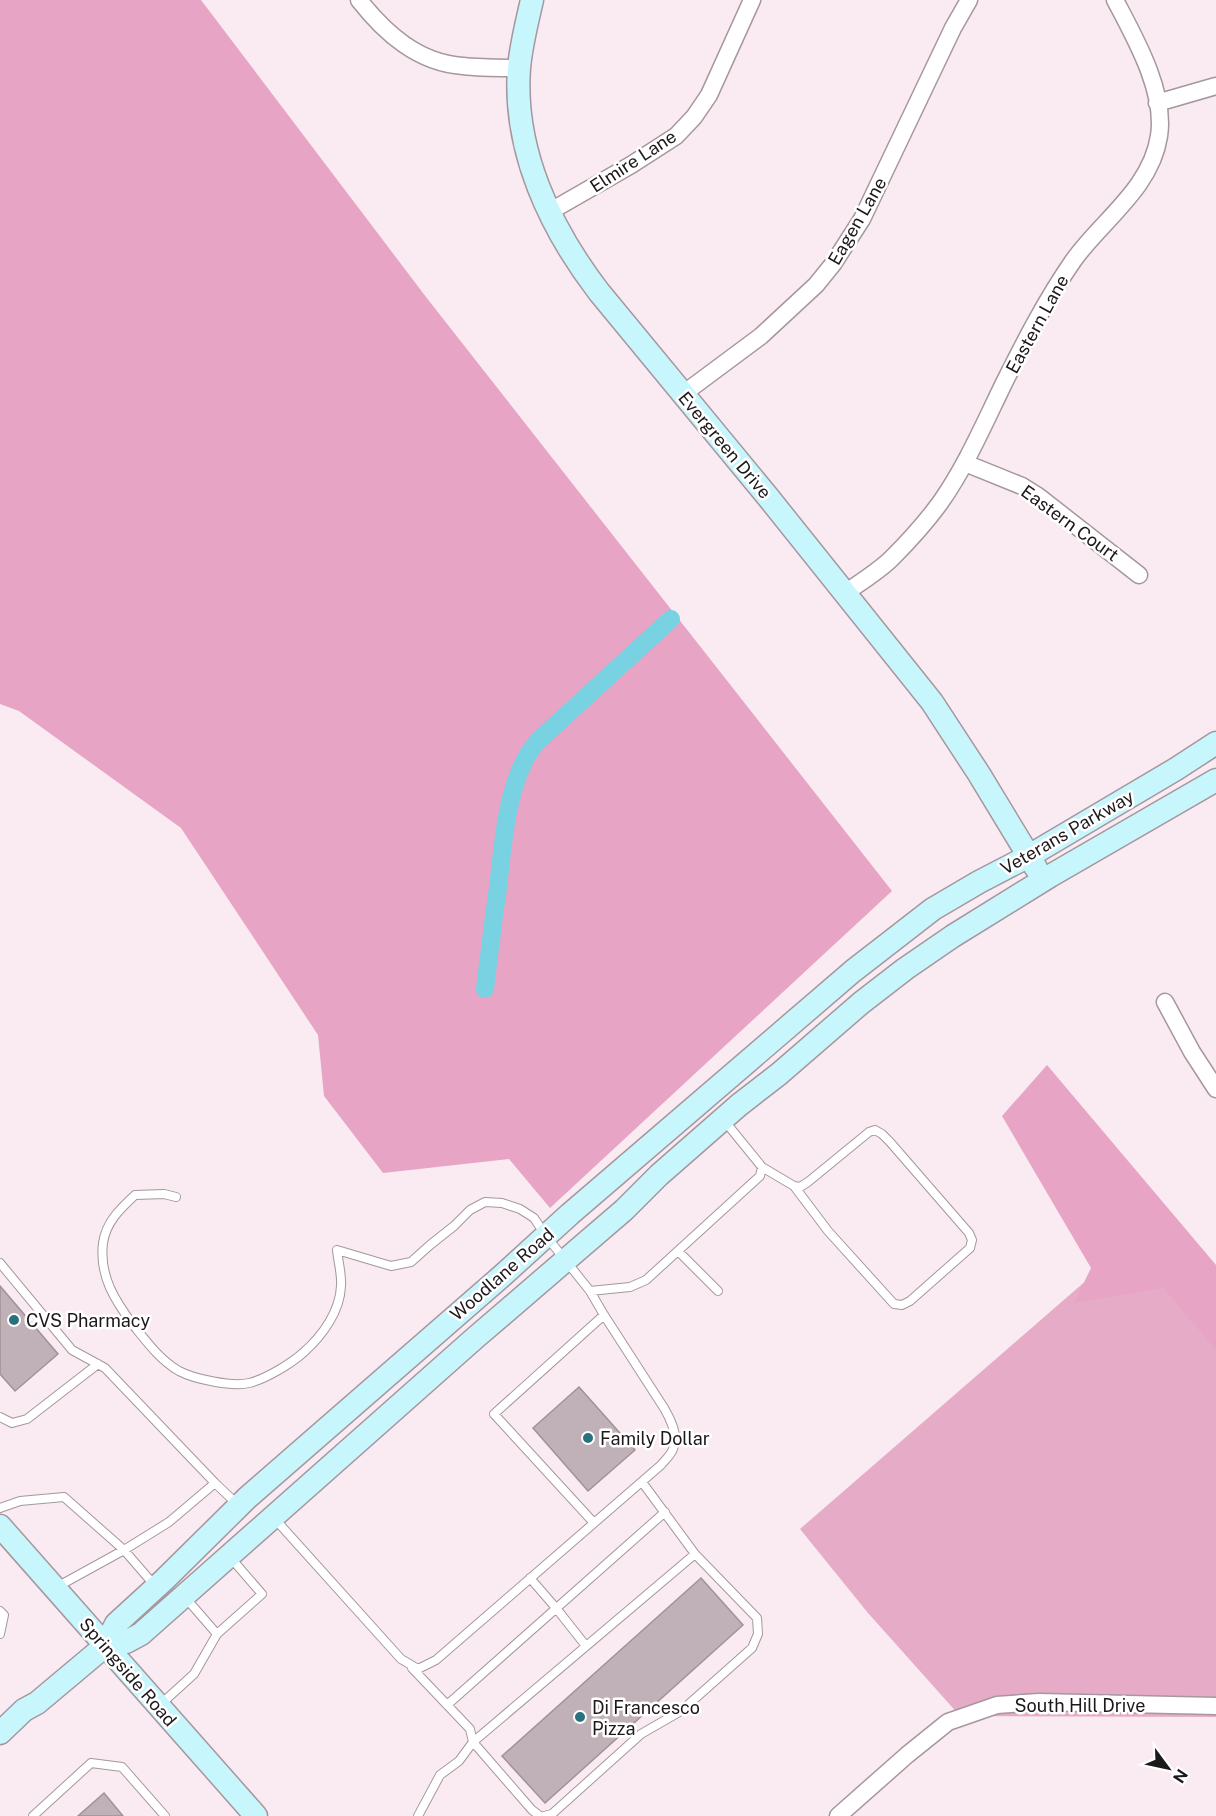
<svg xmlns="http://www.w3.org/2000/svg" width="1216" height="1816" font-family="'Public Sans',sans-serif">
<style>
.green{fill:#e6acc7}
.forest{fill:#e7a4c4}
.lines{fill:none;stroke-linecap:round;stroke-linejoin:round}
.canal{stroke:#78d2e1;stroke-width:18}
.building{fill:#bfb1b7;stroke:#a09298;stroke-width:1.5}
.lane-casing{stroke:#a5979d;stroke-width:10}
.street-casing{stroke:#a5979d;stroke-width:19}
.secondary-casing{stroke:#a5979d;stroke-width:25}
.lane{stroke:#fff;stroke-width:8}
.street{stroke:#fff;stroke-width:16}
.secondary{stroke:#c8f6fd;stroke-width:22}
.poi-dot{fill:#29717c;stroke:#fff;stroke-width:2}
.labels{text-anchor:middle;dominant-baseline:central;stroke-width:5;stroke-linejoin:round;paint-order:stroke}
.street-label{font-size:18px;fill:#1d181a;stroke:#fff}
.poi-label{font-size:18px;fill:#1d181a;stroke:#fff;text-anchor:start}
</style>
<rect width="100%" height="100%" fill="#faebf2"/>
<path class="green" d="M1157,1219l59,65v433l-256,-1 -92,-103 -68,-84z"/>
<path class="forest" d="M0,0h201l225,297 466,594 -342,317 -41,-49 -126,14 -59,-77 -6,-61 -137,-207 -162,-117 -19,-7z
M1047,1065l169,200v85l-53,-62 -89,15 17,-35 -89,-152z"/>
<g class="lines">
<path class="canal" d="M485,989c4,-34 8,-67 13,-101 5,-44 9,-115 41,-148l132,-121"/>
</g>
<path class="building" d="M0,1286l58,68 -43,37 -15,-17z
M579,1387l56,63 -47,41 -55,-63z
M701,1578l42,47 -198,178 -43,-47z
M104,1793l19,23h-45z"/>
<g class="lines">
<g class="lane-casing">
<path id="lane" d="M762,1167l32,19 34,45 66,73 8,1 8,-4 60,-53 2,-8 -3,-7 -79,-91 -8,-8 -7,-4 -6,2 -61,50 -8,5 -6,-1
M176,1197l-12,-3 -29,1c-15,14 -29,27 -32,48 -4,33 12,58 31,83 13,16 26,34 45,45 15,8 53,16 70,12 17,-4 43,-20 55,-31 19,-17 36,-41 37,-66 1,-11 -3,-25 -4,-36l54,16 20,-4 19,-17 24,-19 16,-16 15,-8 17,1 18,6 14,9 12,18 44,55 14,24 60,93c7,12 15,28 9,41 -2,6 -8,11 -12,16l-225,195 -18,9 -17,-10 -127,-141
M678,1251l40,40
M0,1263l72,87 33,18 110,115 23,22
M590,1291l40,-4 16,-7 114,-104 2,-9 -39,-48
M0,1417l12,6 15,-4 71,-55
M0,1508l20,-7 44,-4 60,53 32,37
M594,1523l-100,-109 110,-99
M530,1578l26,30 30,38
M55,1588l69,-38 45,-28 46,-39
M184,1596l33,38
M0,1611l4,4 -4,19
M412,1668l58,61 3,13 -14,19 -19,14 -22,41
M161,1704l33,-30 23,-40 45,-40 -32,-37
M447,1705l218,-193
M33,1816l58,-53 31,4 43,49
M540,1816l-8,-6 -59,-68 222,-188
M544,1816l8,-2 89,-80 40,-23 71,-63 6,-14 -1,-16 -62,-64 -53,-72"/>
</g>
<g class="street-casing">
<path id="street" d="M359,0c26,33 59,63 104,66 18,2 37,2 56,2
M1157,103l59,-17
M549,212l82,-47 45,-29 18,-19 15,-22 43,-95
M683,394l78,-58 55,-51 17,-21 29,-45 91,-191 16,-28
M965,463l57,23 16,10 101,79
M845,593c16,-11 34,-22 47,-35 17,-17 34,-36 48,-55 26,-37 44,-79 64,-120 21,-42 42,-83 69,-122 28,-40 78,-72 86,-125 7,-44 -24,-98 -44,-136
M1165,1002l27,50 24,37
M838,1816l69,-61 41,-33 49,-17 42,-3 177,4"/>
</g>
<g class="secondary-casing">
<path id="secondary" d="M532,0c-5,22 -11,45 -13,68 -6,82 31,160 80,224l169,205 164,205 47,72 57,94
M0,1526l256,290
M105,1646l11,-22 48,-44 83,-82 256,-223 67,-61 283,-243 80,-62 46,-27 50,-26 147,-87 40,-26
M0,1733l24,-23 13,-7 68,-57 21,-4 15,-8 334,-296 149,-128 35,-35 80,-70 40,-31 82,-71 44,-34 48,-33 97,-60 166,-96"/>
</g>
<use href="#lane" class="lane"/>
<use href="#street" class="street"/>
<use href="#secondary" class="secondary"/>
</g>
<g class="poi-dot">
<circle cx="14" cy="1320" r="6"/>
<circle cx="588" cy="1438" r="6"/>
<circle cx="580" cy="1717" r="6"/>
</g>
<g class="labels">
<g class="street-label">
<text transform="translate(633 161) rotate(-33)">Elmire Lane</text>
<text transform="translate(857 221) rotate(-60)">Eagen Lane</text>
<text transform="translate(1037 324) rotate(-61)">Eastern Lane</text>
<text transform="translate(725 445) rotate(50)">Evergreen Drive</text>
<text transform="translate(1070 523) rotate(36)">Eastern Court</text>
<text transform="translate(1067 832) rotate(-30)">Veterans Parkway</text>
<text transform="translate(502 1274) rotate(-41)">Woodlane Road</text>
<text transform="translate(128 1672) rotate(49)">Springside Road</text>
<text x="1080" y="1705">South Hill Drive</text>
</g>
<g class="poi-label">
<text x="26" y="1320">CVS Pharmacy</text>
<text x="600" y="1438">Family Dollar</text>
<text x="592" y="1707">Di Francesco<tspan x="592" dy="21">Pizza</tspan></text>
</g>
</g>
<g transform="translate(1168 1768) rotate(123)" stroke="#ffffff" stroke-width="4.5" paint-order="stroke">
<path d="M0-4.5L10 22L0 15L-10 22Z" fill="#1d181a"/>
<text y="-9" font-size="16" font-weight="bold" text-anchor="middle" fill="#1d181a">N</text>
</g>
</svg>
